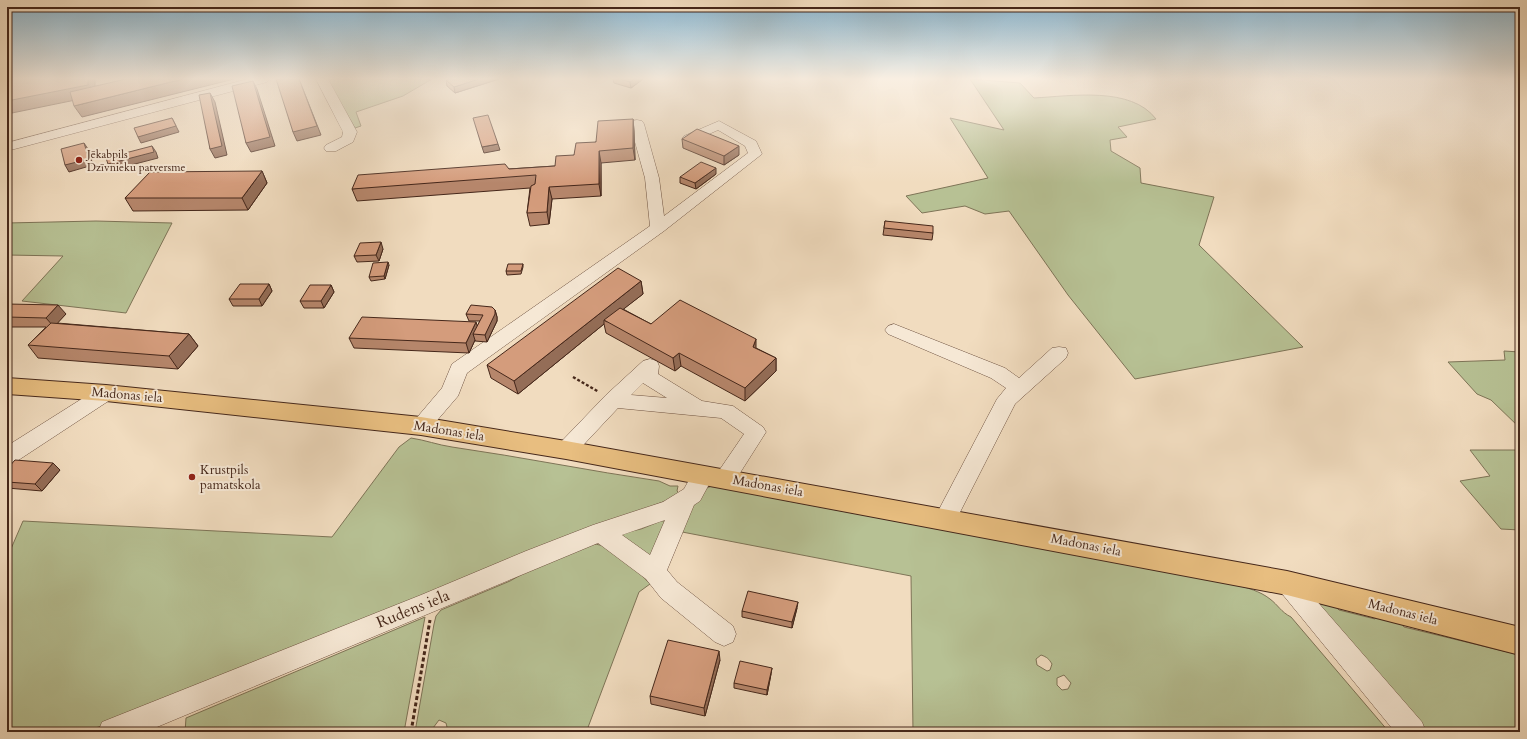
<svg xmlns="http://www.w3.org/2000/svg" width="1527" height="739" font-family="Cardo,serif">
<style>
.green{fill:#b7c194;stroke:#7e7457;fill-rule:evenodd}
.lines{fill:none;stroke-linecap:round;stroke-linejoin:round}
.minor-casing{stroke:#705443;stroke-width:1}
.major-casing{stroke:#45271a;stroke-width:2}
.path-far1{stroke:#45271a;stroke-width:2.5;stroke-dasharray:3 2;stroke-linecap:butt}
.path{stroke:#45271a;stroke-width:3;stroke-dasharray:4 2.5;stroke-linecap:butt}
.minor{fill:#f6e8d5;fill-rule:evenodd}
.major{fill:#e8be80;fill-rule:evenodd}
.wall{fill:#b6866b;stroke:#45271a}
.shaded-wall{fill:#946d57;stroke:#45271a}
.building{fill:#d49c7c;stroke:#45271a}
.poi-dot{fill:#8f2418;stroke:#f6e8d5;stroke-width:1.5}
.labels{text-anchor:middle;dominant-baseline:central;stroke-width:4;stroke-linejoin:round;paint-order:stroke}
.far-poi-label{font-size:11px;fill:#45271a;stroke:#f6e8d5;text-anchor:start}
.street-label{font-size:13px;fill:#45271a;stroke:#f6e8d5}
.poi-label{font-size:13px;fill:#45271a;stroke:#f6e8d5;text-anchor:start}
.near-street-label{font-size:16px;fill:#45271a;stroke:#f6e8d5}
</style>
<rect width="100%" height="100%" fill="#f1dcbf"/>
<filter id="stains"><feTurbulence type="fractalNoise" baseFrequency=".005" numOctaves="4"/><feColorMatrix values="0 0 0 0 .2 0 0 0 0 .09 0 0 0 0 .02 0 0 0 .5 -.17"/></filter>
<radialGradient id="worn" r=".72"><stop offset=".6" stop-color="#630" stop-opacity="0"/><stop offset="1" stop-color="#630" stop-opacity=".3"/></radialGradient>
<path class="green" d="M327,79h105l-29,17 -47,16 5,14 -6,2z
M970,79l50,4 14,15c37,-2 97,-12 122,21l-38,8 9,10 -17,3 1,11 29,17 1,15 73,14 -15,48 104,102 -168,32 -67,-84 -59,-84 -24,3 -20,-8 -43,7 -16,-17 82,-18 -38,-60 54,12z
M96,221l76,2 -46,90 -104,-12 41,-45 -56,-1v-32z
M1504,351l16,1v76l-29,-28 -14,-6 -29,-32 57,-2z
M411,438c14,2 27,7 41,9 70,10 138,24 207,34l11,5h8l-1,5 4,4 -205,79 -390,158h-79v-174l16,-37 309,16 67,-90z
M1470,450h50v80l-19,-1 -41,-48 30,-5z
M714,485l67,13 2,2 452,84c12,4 25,7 35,15 8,6 11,13 21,18l98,115h-476l-2,-156 -234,-45 25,-41zM1041,655c6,2 8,4 11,9l-2,6 -3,1 -10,-6 -1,-6zM1064,675l7,8 -3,6 -6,1 -5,-5v-7z
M661,521h4l-10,37 -36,-20 4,-5 18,-4z
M593,544c19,0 45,27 57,40l-11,8 -52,138 9,2h-151l2,-5 -1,-4 -7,-3 -9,12h-15l19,-108 2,-8 5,-6 69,-29 30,-17z
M1312,603l21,1 6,6 36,9 3,-4 22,6 4,6 116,28v77h-104z
M425,617l-21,115h-219l1,-14z"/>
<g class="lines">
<g class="minor-casing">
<path id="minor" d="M248,79h21l-2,3 -260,69v-8z
M316,79h12l29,53 -4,10 -17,9h-10l-2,-3 2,-3 16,-8 1,-5z
M637,120l5,1 2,3 15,54 5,38 84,-63 -3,-7 -27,-16 -29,13 -5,-1 -2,-3 2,-3 35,-15 37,20 6,13 -98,77 -197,142 -9,23 -30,35 -7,3 -7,-3 -3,-5 3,-5 28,-33 10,-24 198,-138 -5,-48 -15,-54 2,-3z
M894,324l111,44 14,10 33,-30 7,-1 7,1 2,5 -2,5 -51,46 -62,122 -8,2 -8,-2 -3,-7 63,-120 9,-11 -15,-10 -103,-44 -3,-4 3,-4z
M650,359l7,2 2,5 -1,8 44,27 31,5 30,21 3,5 -33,52 -8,3 -8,-3 -3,-6 30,-44 -23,-16 -103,-10 -45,48 -7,2 -7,-2 -3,-6 3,-6 47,-49 37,-34zM643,383l24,15 -36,-3z
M106,386l7,2 3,5 -3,5 -99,65 -7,2v-19l92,-58z
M703,466l8,3 3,6 -14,26 -6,4 -27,65 10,12 56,44 3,8 -3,8 -9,4 -9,-4 -54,-44 -15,-19 -48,-36 -453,189h-47l4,-10 10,-4 309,-123 105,-44 67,-26 70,-23 21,-13 11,-20zM665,520l-15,35 -28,-20z
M1287,572l8,4 127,146 4,10h-31l-116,-142 -4,-7 4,-7z"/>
</g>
<g class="major-casing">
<path id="major" d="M7,378l99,7 315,32 145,24 721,130 233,56v28l-233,-60 -721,-136 -145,-24 -315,-34 -99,-7z"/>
</g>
<path class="path-far1" d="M573,377l26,15"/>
<path class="path" d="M411,732l19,-112"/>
<use href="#minor" class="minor"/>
<use href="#major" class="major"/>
</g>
<path class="wall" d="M499,79l-44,14 -8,-7 -1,-6z
M613,79h30l-12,9 -17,-5z
M633,119l1,12 1,29 -34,3v33l-49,3 -3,25 -19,2 -3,-13 3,-25 -173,13 -5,-12 157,-20 46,-3 19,-11z
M682,139l57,16 -15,10 -41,-17z
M262,171l5,12 -19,27 -115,1 -8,-13z
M716,174l-20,15 -16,-6v-6z
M885,221l48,12 -1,7 -49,-5z
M383,249l-4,12 -22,1 -3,-6z
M523,264v3l-2,7 -14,1 -1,-4z
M389,265l-4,14 -14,2 -2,-4z
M641,281l2,13 -20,15 28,15 105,24 20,10v13l-31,30 -64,-35 -6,5 -69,-38 -2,-9 -86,70 -27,-16 -4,-13z
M269,284l3,7 -10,15h-29l-4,-7z
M331,285l3,7 -10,16h-20l-4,-7z
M7,304l59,10 -9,9 132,11 9,12 -20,23 -140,-11 -10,-13 18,-18h-39z
M495,310l2,7v4l-10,21 -12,-1v-1l-6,13 -115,-5 -5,-10 128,-11 3,-6h-11l-3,-7z
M7,469l53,1 -18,21 -35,-3z
M797,608l-5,20 -50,-11v-6z
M720,660l-15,56 -54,-12 -1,-8z
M771,674l-4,21 -33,-7v-5z"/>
<path class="shaded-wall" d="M88,79h7v17l-88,18v-13z
M183,79h51l-152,38 -8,-11z
M299,79l22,56 -24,6 -4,-9z
M479,79h20l-44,14 -1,-6z
M634,79h9l-12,9 -1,-6z
M253,81l4,8 18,57 -24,6 -5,-9z
M210,93l5,9 12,53 -12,3 -5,-9z
M172,118l7,14 -38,11 -3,-6z
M633,119l1,12 1,29 -2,-12z
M84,143l4,6 5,16 -24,7 -4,-7z
M498,144l2,6 -16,3 -2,-6z
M152,146l4,6 2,6 -46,12 -4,-6z
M739,146v9l-15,10v-9z
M599,151l2,12v33l-2,-12z
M716,168v6l-20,15 -1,-6z
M262,171l5,12 -19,27 -6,-12z
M549,187l3,12 -3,25 -2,-12z
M381,242l2,7 -4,12 -3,-6z
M388,262l1,3 -4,14 -1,-3z
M641,281l2,13 -36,28 -3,-2v4l-86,70 -4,-13z
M269,284l3,7 -10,15 -3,-7z
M331,285l3,7 -10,16 -3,-7z
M58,305l8,9 -12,13 -8,-9z
M495,310l2,7v4l-10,21 -2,-7z
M476,322l3,9 -6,3 2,6 -6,13 -3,-10z
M189,334l9,12 -20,23 -9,-13z
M756,339v12l-3,-4z
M679,353l2,13 -6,5 -2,-13z
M776,358v13l-31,30v-13z
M53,463l7,7 -18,21 -7,-7z
M798,602l-1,6 -5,20v-6z
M719,651l1,9 -15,56 -1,-8z
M772,668l-1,6 -4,21v-5z"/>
<path class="building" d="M7,79h81v6l-81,16z
M126,79h57l-109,27 -4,-14z
M276,79h23l18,47 -24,6z
M450,79h29l-25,8 -8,-7z
M620,79h14l-4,3z
M253,81l17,56 -24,6 -14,-57z
M210,93l12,53 -12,3 -11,-54z
M488,115l10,29 -16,3 -9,-29z
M172,118l4,8 -38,11 -4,-9z
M633,119v29l-34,3v33l-50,3 -2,25 -20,1 4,-27 4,-2 1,-9 -184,14 6,-14 147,-11 4,5 46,-3 1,-10 18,-1 2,-12 20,-1 2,-21z
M697,129l42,17 -15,10 -42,-17z
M84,143l5,16 -24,6 -4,-16z
M152,146l2,6 -46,12 -2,-6z
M701,162l15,6 -21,15 -15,-6z
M262,171l-20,27h-117l25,-26z
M885,221l48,5v7l-49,-5z
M381,242l-5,13 -22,1 6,-13z
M388,262l-4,14 -15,1 4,-14z
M508,264h15l-2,7h-15z
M618,268l23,13 -127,100 -27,-16z
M240,284h29l-10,15h-30z
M310,285h21l-10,16h-21z
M680,300l76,39 -3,8 23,11 -31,30 -66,-35 -6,5 -69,-38 16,-12 31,16z
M7,304l51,1 -12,13 -39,-1z
M471,305l21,2 3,3v4l-10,21 -12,-1 10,-19 -17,-1z
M362,317l114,5 -10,21 -117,-5z
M51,323l138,11 -20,22 -141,-11z
M15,460l38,3 -18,21 -28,-2v-13z
M748,591l50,11 -6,20 -50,-11z
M668,640l51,11 -15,57 -54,-12z
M740,661l32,7 -5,22 -33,-7z"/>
<linearGradient id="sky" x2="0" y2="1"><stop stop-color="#89b7d2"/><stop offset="0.43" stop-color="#f9efe2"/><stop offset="1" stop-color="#f9efe2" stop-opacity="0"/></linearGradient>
<rect width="1527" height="183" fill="url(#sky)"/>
<g class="poi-dot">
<circle cx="79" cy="160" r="4"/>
<circle cx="192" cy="477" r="4"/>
</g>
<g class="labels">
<g class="far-poi-label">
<text x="87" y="154">Jēkabpils<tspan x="87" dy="13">Dzīvnieku patversme</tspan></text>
</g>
<g class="street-label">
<text transform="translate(127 395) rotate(5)">Madonas iela</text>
<text transform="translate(449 431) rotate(9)">Madonas iela</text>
<text transform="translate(768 486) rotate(10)">Madonas iela</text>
<text transform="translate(1086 545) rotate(11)">Madonas iela</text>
<text transform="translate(1403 612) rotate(14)">Madonas iela</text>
</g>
<g class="poi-label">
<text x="200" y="470">Krustpils<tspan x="200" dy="15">pamatskola</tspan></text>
</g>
<g class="near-street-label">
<text transform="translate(413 609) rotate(-22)">Rudens iela</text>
</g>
</g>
<rect width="1527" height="739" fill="none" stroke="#f1dcbf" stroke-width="24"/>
<rect x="8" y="8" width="1511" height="723" fill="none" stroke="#45271a" stroke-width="2"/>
<rect x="12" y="12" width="1503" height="715" fill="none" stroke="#45271a"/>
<rect width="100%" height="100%" filter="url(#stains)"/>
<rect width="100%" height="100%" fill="url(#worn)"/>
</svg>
